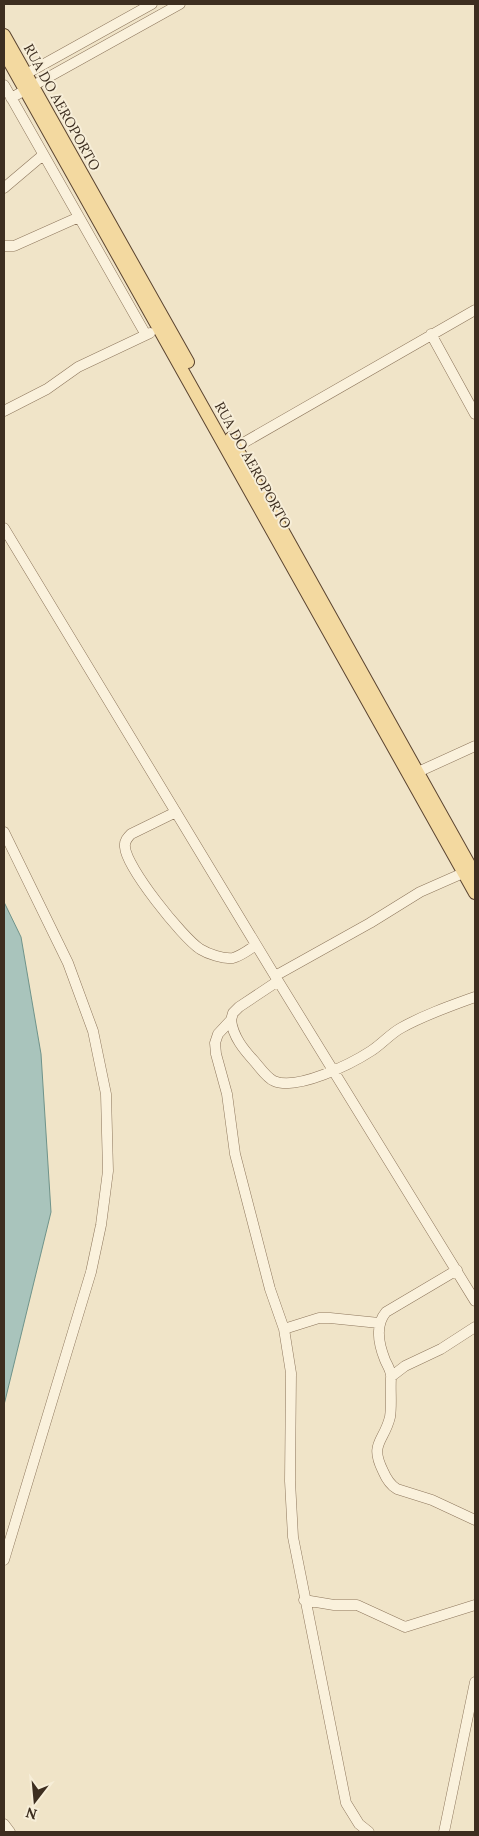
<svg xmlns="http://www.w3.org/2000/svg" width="479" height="1836" font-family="Lora,serif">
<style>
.water{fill:#a9c4bc;stroke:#6f938a}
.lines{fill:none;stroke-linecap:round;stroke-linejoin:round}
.minor-casing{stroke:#8d765c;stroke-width:11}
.major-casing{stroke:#5b4430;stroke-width:14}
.minor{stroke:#faf1dc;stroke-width:10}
.major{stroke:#f3d9a0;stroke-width:12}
.labels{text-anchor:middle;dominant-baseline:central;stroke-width:4;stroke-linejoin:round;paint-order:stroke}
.street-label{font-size:14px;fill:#3d2e20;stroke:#f7eed8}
</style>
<rect width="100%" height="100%" fill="#f0e4c8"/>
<path class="water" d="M4,902l17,35 20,117 10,158 -47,193z"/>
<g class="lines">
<g class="minor-casing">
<path id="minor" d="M26,74l126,-70
M4,85l142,250
M11,98l169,-94
M4,188l39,-33
M4,246h10l65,-29
M431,334l44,80
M4,411l43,-22 31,-22 72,-34
M231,450l244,-140
M4,528l271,448 200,325
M418,772l57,-26
M176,812l-45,22c-3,3 -7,7 -6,13 1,20 57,90 75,102 8,5 23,10 33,9 8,-2 17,-9 23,-13
M4,832l64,131 25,68 13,63 2,77 -7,54 -10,47 -87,288
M275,976l95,-53 50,-31 50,-22
M278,981l-39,26 -6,6 -2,7 -13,14 -3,9 1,11 11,40 8,60 35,135 14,40 7,44 -1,108 3,56 53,266 13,21 10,8
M231,1020c2,17 13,30 24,42 6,7 12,16 19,19 23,10 77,-17 97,-30 11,-7 19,-17 30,-23 23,-13 49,-22 74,-31
M457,1270l-71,42c-11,13 -7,33 -1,48 2,5 7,12 6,18 -1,12 1,26 -1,39 -6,25 -21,26 -7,54 3,7 7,14 14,18l35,11 43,20
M284,1329l35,-11h11l49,5
M392,1376l13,-10 36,-17 34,-22
M304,1600l30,5h23l48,22 70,-22
M4,1824l6,8
M444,1832l31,-150"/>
</g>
<g class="major-casing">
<path id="major" d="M4,35l184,327
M4,52l471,841
M231,438l244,437"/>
</g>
<use href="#minor" class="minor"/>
<use href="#major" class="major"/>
</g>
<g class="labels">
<g class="street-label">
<text transform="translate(62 107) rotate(61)">RUA DO AEROPORTO</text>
<text transform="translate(253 465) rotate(61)">RUA DO AEROPORTO</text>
</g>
</g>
<rect width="479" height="1836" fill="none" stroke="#3d2e20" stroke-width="10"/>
<g transform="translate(35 1801) rotate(196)" stroke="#f7eed8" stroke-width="4" paint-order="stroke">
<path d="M0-4L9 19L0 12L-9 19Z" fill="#3d2e20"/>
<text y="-8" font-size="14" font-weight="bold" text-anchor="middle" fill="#3d2e20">N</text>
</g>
</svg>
